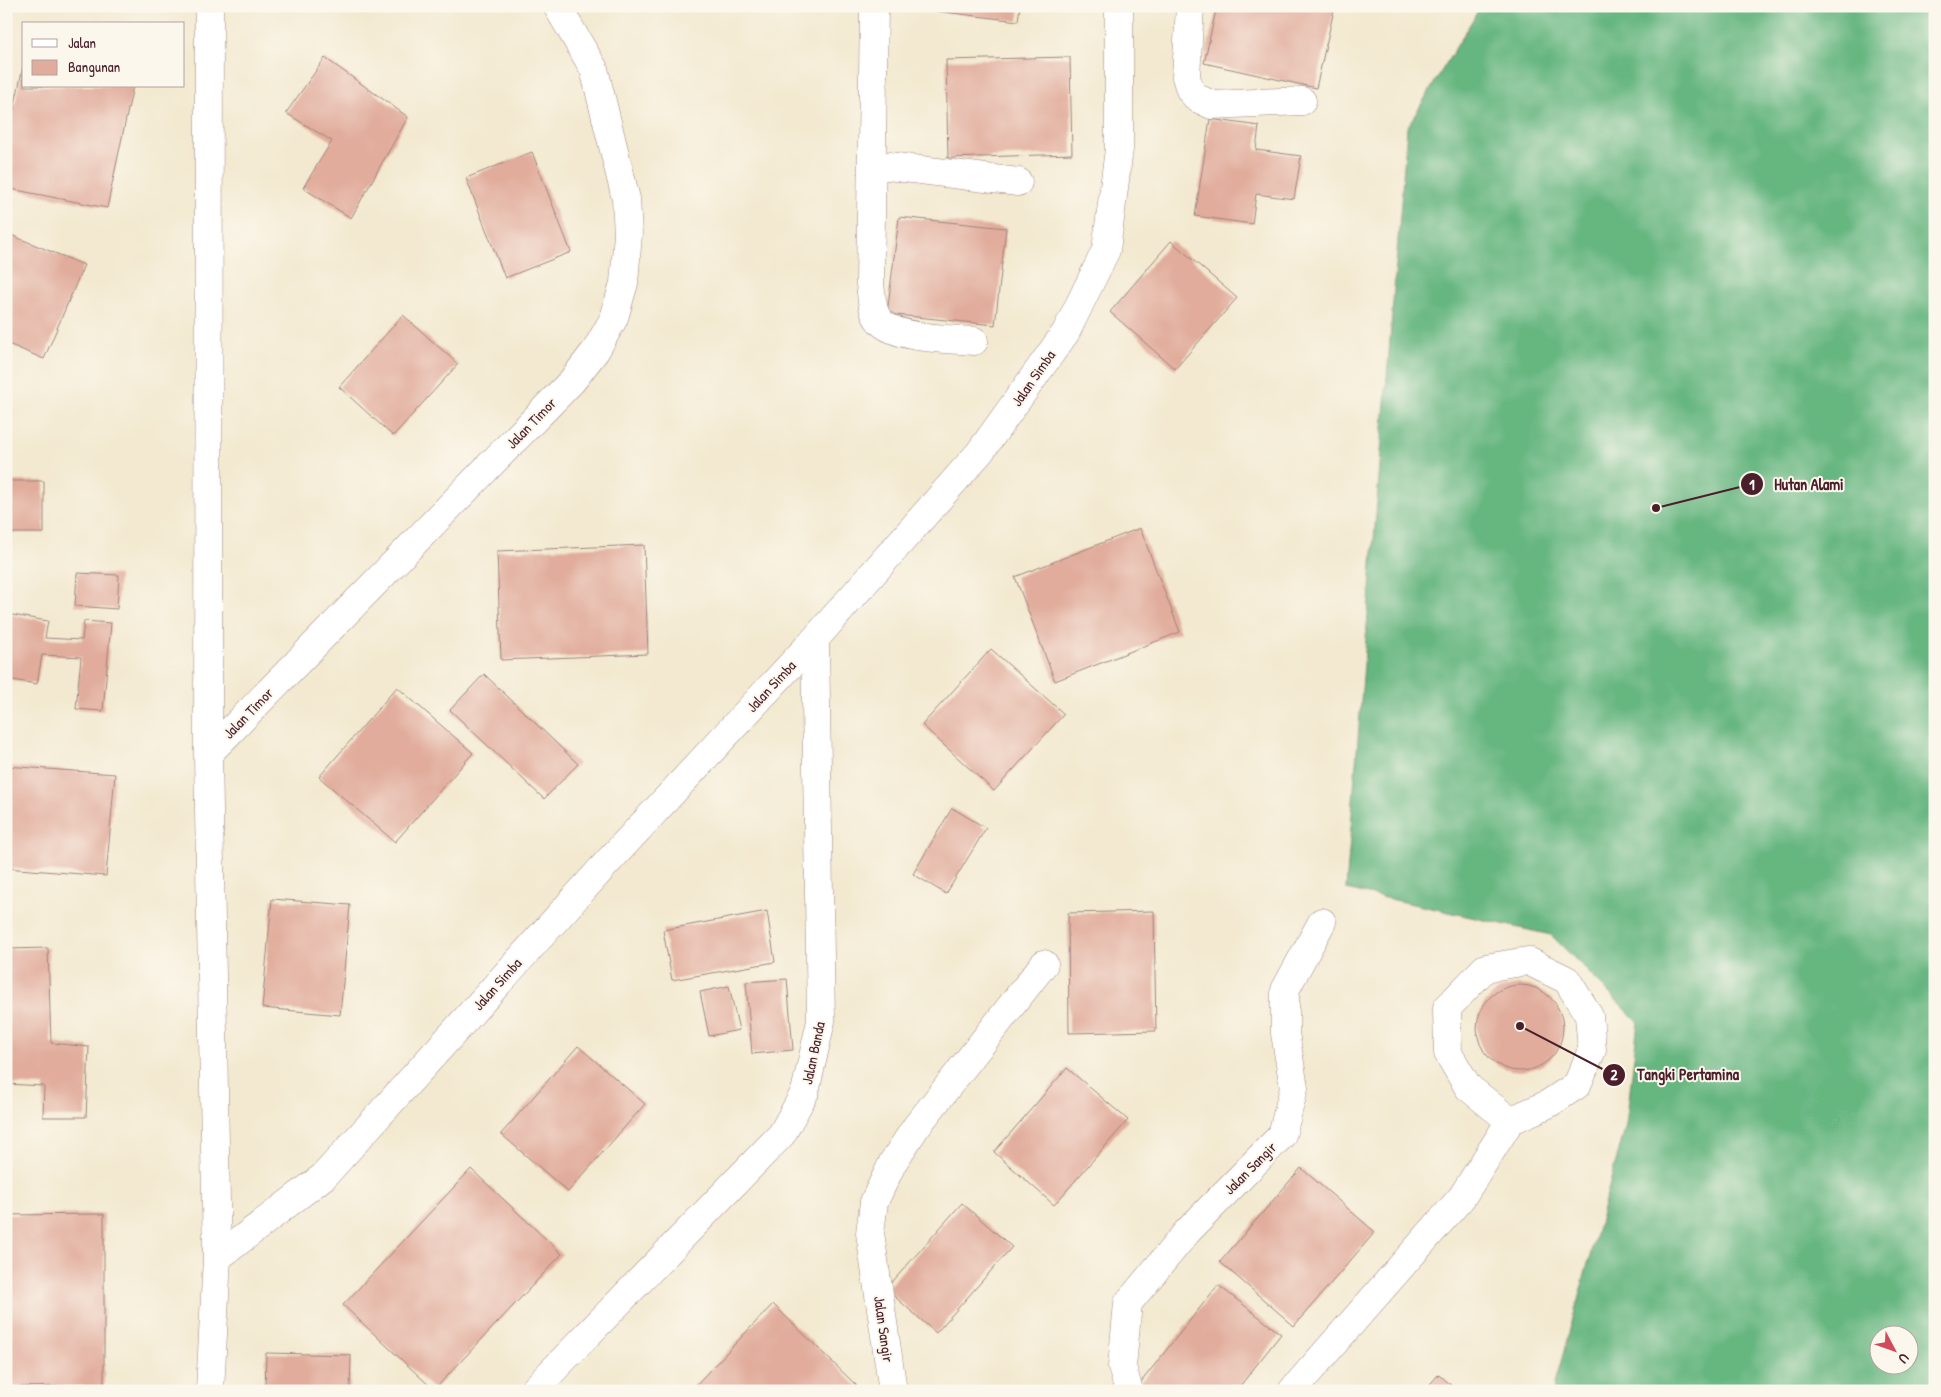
<svg xmlns="http://www.w3.org/2000/svg" width="1941" height="1397" font-family="'Patrick Hand',sans-serif">
<style>
.forest{fill:#66b680;stroke:#586a56;fill-rule:evenodd}
.building{fill:#e1ac9b}
.lines{fill:none;stroke-linecap:round;stroke-linejoin:round}
.minor-casing{stroke:#9e847e;stroke-width:29}
.minor{stroke:#fff;stroke-width:28}
.labels{text-anchor:middle;dominant-baseline:central;stroke-width:4;stroke-linejoin:round;paint-order:stroke}
.street-label{font-size:15px;fill:#4a1f2b;stroke:#fbf7ec}
.leader{fill:none;stroke:#4a1f2b;stroke-width:2}
.callout-dot{fill:#4a1f2b;stroke:#fbf7ec;stroke-width:2}
.mark-label{font-size:15px;text-anchor:middle;font-weight:bold;fill:#fff}
.callout-label{font-size:16px;text-anchor:middle;font-weight:bold;fill:#4a1f2b;stroke:#fbf7ec;stroke-width:4;stroke-linejoin:round;paint-order:stroke}
</style>
<rect width="100%" height="100%" fill="#fbf7ec"/>
<filter id="ink" filterUnits="userSpaceOnUse"><feTurbulence type="fractalNoise" baseFrequency=".02" numOctaves="2"/><feDisplacementMap in="SourceGraphic" scale="10" xChannelSelector="R" yChannelSelector="G"/><feConvolveMatrix kernelMatrix="1 2 1 2 8 2 1 2 1" color-interpolation-filters="sRGB"/></filter>
<filter id="wash" filterUnits="userSpaceOnUse"><feTurbulence type="fractalNoise" baseFrequency=".0096" numOctaves="4" result="noise"/><feDisplacementMap in="SourceGraphic" scale="20" xChannelSelector="R" yChannelSelector="G"/><feGaussianBlur stdDeviation="1.12" result="paint"/><feColorMatrix in="noise" values="0 0 0 0 0 0 0 0 0 0 0 0 0 0 0 0 0 1.4 0 .05"/><feComposite in="paint" operator="in"/></filter>
<g filter="url(#wash)">
<rect width="100%" height="100%" fill="#f3e9d0"/>
<path class="forest" d="M1481,6h454v1385h-382l73,-266 12,-103 -87,-87 -205,-46 61,-761zM1878,1334h30v30h-30z"/>
<g id="blocks">
<path class="building" d="M357,6h21l-18,7z
M928,6h92l-2,15 -91,-11z
M1217,6h118l-19,82 -112,-25z
M1070,57l2,97 -124,4 -2,-98z
M325,58l83,59 -57,101 -48,-30 29,-47 -46,-28z
M23,67l1,19h109l-26,122 -101,-20v-43z
M1210,119l49,7 -3,24 45,6 -7,43 -38,-5 -4,30 -57,-8z
M532,152l39,100 -66,26 -39,-100z
M899,217l107,11 -11,97 -108,-11z
M6,233l78,32 -40,94 -38,-16z
M1171,241l66,57 -62,71 -65,-57z
M403,315l55,49 -65,72 -54,-49z
M6,481h38v52h-38z
M1140,528l40,104 -125,49 -40,-104z
M644,545l4,109 -147,6 -4,-109z
M77,573l42,2 -2,34 -42,-3z
M6,614l42,7 -3,17 37,2 2,-19 27,2 -8,88 -27,-2 5,-52 -39,-2 -5,29 -31,-5z
M991,649l73,65 -70,77 -72,-66z
M484,674l94,90 -34,35 -94,-89z
M397,687l76,66 -78,89 -76,-65z
M6,766l109,8 -9,102 -100,-8z
M952,808l34,20 -40,66 -33,-20z
M272,899l78,6 -10,110 -78,-7z
M767,911l8,51 -103,18 -9,-50z
M1154,911l2,120 -87,2 -1,-120z
M48,948l3,95 38,4 -3,70h-43l1,-31 -38,-2v-135z
M787,979l6,71 -41,4 -6,-72z
M1477 1028a43 43 0 1 1 86 0a43 43 0 1 1-86 0Z
M729,986l10,44 -30,6 -9,-44z
M578,1046l67,58 -77,88 -67,-58z
M1067,1068l61,52 -74,85 -60,-53z
M1301,1168l74,64 -81,94 -74,-64z
M471,1169l91,85 -128,136 -91,-85z
M962,1203l50,44 -76,86 -50,-44z
M104,1214v172l-98,1v-172z
M1218,1285l63,49 -45,57h-95l-4,-4z
M773,1304l89,87h-172z
M266,1353l85,2 -1,36h-85z
M1439,1374l18,17h-33z"/>
</g>
</g>
<g filter="url(#ink)">
<use href="#blocks" fill-opacity="0" stroke="#9e847e" stroke-width="1"/>
<g class="lines">
<g class="minor-casing">
<path id="minor" d="M209,6l-1,748 9,504 -7,133
M874,6l-4,278c2,12 1,28 10,37 16,18 71,18 94,20
M1190,6l-4,71 4,13 7,8 15,7 90,-4
M872,164l146,18
M208,754l364,-373 24,-31 18,-32 10,-35 4,-49 -2,-35 -32,-130 -37,-63
M217,1258l107,-82 281,-311 210,-226 165,-187 86,-120 40,-82 13,-101v-143
M533,1391l249,-257 23,-42 16,-71 -6,-382
M893,1391l-23,-158 4,-31 19,-40 23,-35 128,-163
M1129,1391l-7,-24 6,-64 59,-71 95,-97 12,-47 -9,-55v-43l37,-68
M1292,1391l170,-194 48,-76 38,-17 29,-19 15,-35 -3,-34 -22,-36 -39,-19 -43,7 -38,40 1,45 20,34 42,34"/>
</g>
<use href="#minor" class="minor"/>
</g>
</g>
<g class="labels">
<g class="street-label">
<text transform="translate(1033 378) rotate(-55)">Jalan Simba</text>
<text transform="translate(531 423) rotate(-46)">Jalan Timor</text>
<text transform="translate(771 686) rotate(-47)">Jalan Simba</text>
<text transform="translate(248 713) rotate(-46)">Jalan Timor</text>
<text transform="translate(497 984) rotate(-48)">Jalan Simba</text>
<text transform="translate(813 1053) rotate(-78)">Jalan Banda</text>
<text transform="translate(1250 1168) rotate(-45)">Jalan Sangir</text>
<text transform="translate(884 1329) rotate(82)">Jalan Sangir</text>
</g>
</g>
<path class="leader" d="M1656 508L1752 484M1520 1026L1614 1075"/>
<g class="callout-dot">
<circle cx="1656" cy="508" r="5"/>
<circle cx="1520" cy="1026" r="5"/>
<circle cx="1752" cy="484" r="12"/>
<circle cx="1614" cy="1075" r="12"/>
</g>
<g class="mark-label">
<text x="1752" y="490">1</text>
<text x="1614" y="1080">2</text>
</g>
<g class="callout-label">
<text x="1809" y="490">Hutan Alami</text>
<text x="1688" y="1080">Tangki Pertamina</text>
</g>
<rect width="1941" height="1397" fill="none" stroke="#fbf7ec" stroke-width="25"/>
<rect x="22" y="22" width="162" height="65" fill="#fbf7ec" stroke="#b4a19f"/>
<rect x="32" y="39" width="25" height="8" fill="#ffffff" stroke="#b4a19f"/>
<text x="68" y="48" font-size="15" fill="#4a1f2b">Jalan</text>
<rect x="32" y="60" width="25" height="15" fill="#e1ac9b" stroke="#b4a19f"/>
<text x="68" y="72" font-size="15" fill="#4a1f2b">Bangunan</text>
<g transform="translate(1894 1350) rotate(131)"><circle r="24" fill="#fbf7ec" stroke="#b4a19f"/>
<path d="M0-4L9 19L0 12L-9 19Z" fill="#d1495b"/>
<text y="-8" font-size="14" font-weight="bold" text-anchor="middle" fill="#4a1f2b">U</text>
</g>
</svg>
